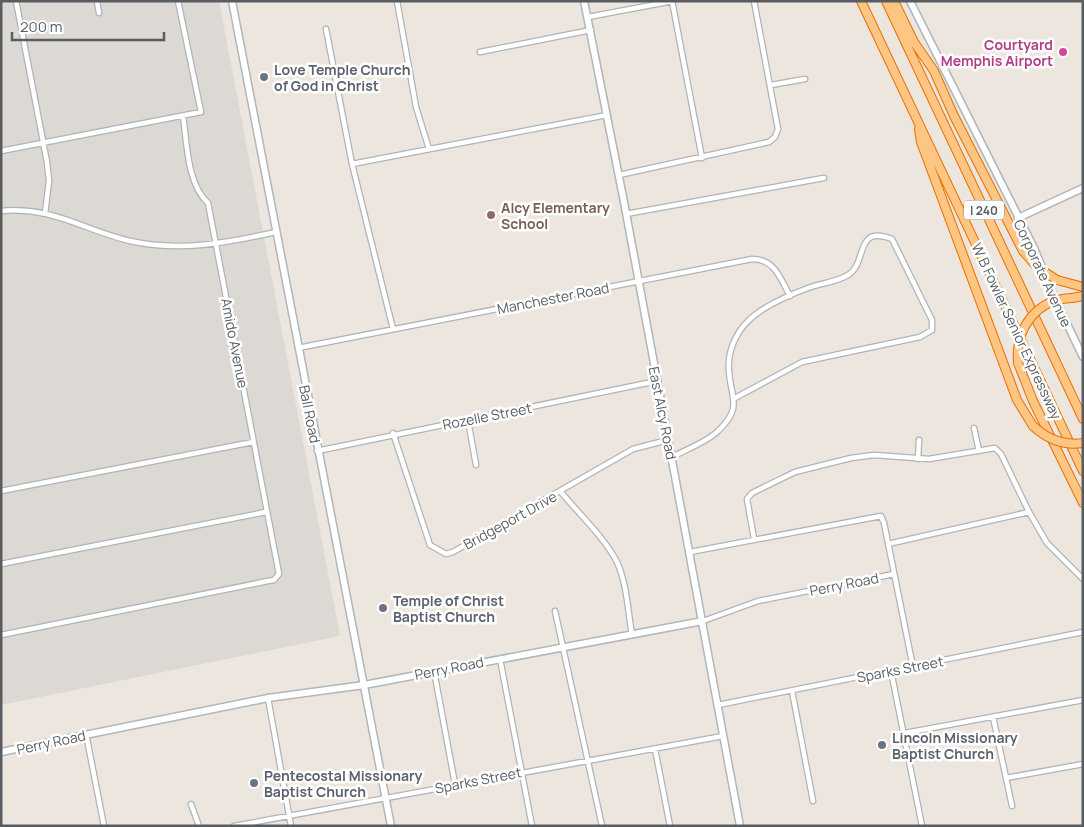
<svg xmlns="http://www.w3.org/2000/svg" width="1084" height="827" font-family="Manrope,sans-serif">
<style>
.industrial{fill:#dcd8d3}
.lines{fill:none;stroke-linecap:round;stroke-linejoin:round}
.street-casing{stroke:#b0b4b8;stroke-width:7}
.secondary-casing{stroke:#b0b6bb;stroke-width:9}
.highway-casing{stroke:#ea6f00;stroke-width:10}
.street{stroke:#fff;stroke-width:4.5}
.secondary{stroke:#fff;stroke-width:6}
.highway{stroke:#ffc582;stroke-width:8}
.highway-bridge-casing{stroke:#ea6f00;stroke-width:10;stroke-linecap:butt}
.highway-bridge{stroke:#ffc582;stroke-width:8}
.hotel-dot{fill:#d1479c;stroke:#fff;stroke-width:2}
.worship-dot{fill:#6b7280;stroke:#fff;stroke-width:2}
.education-dot{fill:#8d6e63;stroke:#fff;stroke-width:2}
.labels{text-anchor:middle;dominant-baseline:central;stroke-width:5;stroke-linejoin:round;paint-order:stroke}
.shield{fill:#fff;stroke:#8a8e90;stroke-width:1}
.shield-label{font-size:12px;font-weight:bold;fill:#585d61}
.hotel-label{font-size:14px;font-weight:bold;fill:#b23c85;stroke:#fff;text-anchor:end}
.worship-label{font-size:14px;font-weight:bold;fill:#5b616d;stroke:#fff;text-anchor:start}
.education-label{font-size:14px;font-weight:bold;fill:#785e54;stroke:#fff;text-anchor:start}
.street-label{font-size:14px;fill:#585d61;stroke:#fff}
</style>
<rect width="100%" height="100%" fill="#ece6de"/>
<path class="industrial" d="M1,1h218l121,635 -339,69z"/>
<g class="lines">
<g class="street-casing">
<path id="street" d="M16,1l31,161 2,19 -4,32
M97,1l2,12
M397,1l19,106 13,42
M672,1l30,157
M588,17l85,-16
M326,29l26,135 41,165
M480,52l111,-22
M771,85l34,-6
M1,151l200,-39 -23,-111
M352,164l255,-49
M619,175l150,-33 6,-5 3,-8 -24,-128
M1,211c52,-5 82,19 129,30 50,11 96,2 146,-9
M626,214l198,-36
M298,348l454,-89c23,0 28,19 38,37
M468,420l8,45
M974,428l5,23
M393,433l37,112 16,9 7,-2 180,-103 35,-9
M317,451l340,-70
M672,457c15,-8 35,-15 46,-26 25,-23 13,-33 11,-59 -2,-19 6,-38 19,-51 15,-15 41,-26 60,-33 13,-5 29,-6 40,-13 20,-12 6,-51 44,-36l40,81v10l-12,7 -118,25 -67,36
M918,459l1,-19
M1,491l252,-49
M561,492c18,22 43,45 56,70 10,22 11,50 15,73
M754,539l-7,-40 5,-6 43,-21 56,-14 23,-3 55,4 66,-11 6,6 28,58 18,31 36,36
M888,544l141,-32
M690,552l191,-36 3,7 29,144
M1,564l265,-52
M555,611l47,215
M703,621l55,-20 136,-27
M1,635l267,-54 6,-1 5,-6 -71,-371c-21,-19 -21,-60 -25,-87
M500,659l32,167
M434,671l21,113
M891,671l31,155
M792,691l21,110
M268,698l23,128
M718,705l365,-73
M993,717l19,89
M905,733l178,-33
M86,734l18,92
M655,749l15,77
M1006,778l77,-14
M191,804l8,22
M234,826l489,-90"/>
</g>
<g class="secondary-casing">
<path id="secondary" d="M232,1l159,825
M584,1l40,201 116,624
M910,1l124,247 21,51 28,58
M1018,218l65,-30
M1,752l267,-54 96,-13 339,-64"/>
</g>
<g class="highway-casing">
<path id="highway" d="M861,1l222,470
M886,1l197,418
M894,1l20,41 20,29 20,45 69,135
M919,129l2,13 96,258 16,26
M1057,280l26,7
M1072,298l11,-2
M1018,363l15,38 50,102"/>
</g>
<use href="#street" class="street"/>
<use href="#secondary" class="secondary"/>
<use href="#highway" class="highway"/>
<g class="highway-bridge-casing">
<path id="highway-bridge" d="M1023,251l14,16 20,13
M1018,363c-3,-34 18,-64 54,-65
M1033,426c14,13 30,20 50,17"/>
</g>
<use href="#highway-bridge" class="highway-bridge"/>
</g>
<circle class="hotel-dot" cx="1063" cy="52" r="5"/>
<g class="worship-dot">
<circle cx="264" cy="77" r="5"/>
<circle cx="383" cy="608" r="5"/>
<circle cx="882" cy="745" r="5"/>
<circle cx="254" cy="783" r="5"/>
</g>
<circle class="education-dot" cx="491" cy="215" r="5"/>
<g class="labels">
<rect class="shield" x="964" y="200.5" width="40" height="19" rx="4"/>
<g class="shield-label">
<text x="984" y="210">I 240</text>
</g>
<g class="hotel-label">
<text x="1053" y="44">Courtyard<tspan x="1053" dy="16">Memphis Airport</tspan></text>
</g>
<g class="worship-label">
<text x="274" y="69">Love Temple Church<tspan x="274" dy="16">of God in Christ</tspan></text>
<text x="393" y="600">Temple of Christ<tspan x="393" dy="16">Baptist Church</tspan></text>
<text x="892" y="737">Lincoln Missionary<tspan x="892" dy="16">Baptist Church</tspan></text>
<text x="264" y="775">Pentecostal Missionary<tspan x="264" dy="16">Baptist Church</tspan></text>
</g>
<g class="education-label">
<text x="501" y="207">Alcy Elementary<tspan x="501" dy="16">School</tspan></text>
</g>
<g class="street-label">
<text transform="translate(1043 273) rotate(65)">Corporate Avenue</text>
<text transform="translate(553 298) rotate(-11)">Manchester Road</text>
<text transform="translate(1017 331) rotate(65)">W B Fowler Senior Expressway</text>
<text transform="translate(235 343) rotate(79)">Amido Avenue</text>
<text transform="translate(663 413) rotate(79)">East Alcy Road</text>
<text transform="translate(310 414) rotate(79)">Ball Road</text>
<text transform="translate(487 416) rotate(-11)">Rozelle Street</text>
<text transform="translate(510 520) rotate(-29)">Bridgeport Drive</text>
<text transform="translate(844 584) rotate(-11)">Perry Road</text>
<text transform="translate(449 668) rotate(-11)">Perry Road</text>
<text transform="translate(900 669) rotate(-11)">Sparks Street</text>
<text transform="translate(51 742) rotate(-12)">Perry Road</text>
<text transform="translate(478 780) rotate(-11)">Sparks Street</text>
</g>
</g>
<rect width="1084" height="827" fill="none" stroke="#585d61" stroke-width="5"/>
<path d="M12 32v8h152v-8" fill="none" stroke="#585d61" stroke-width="2.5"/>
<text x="20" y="32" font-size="15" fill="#585d61" stroke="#ffffff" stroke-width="4" paint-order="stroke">200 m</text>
</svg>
